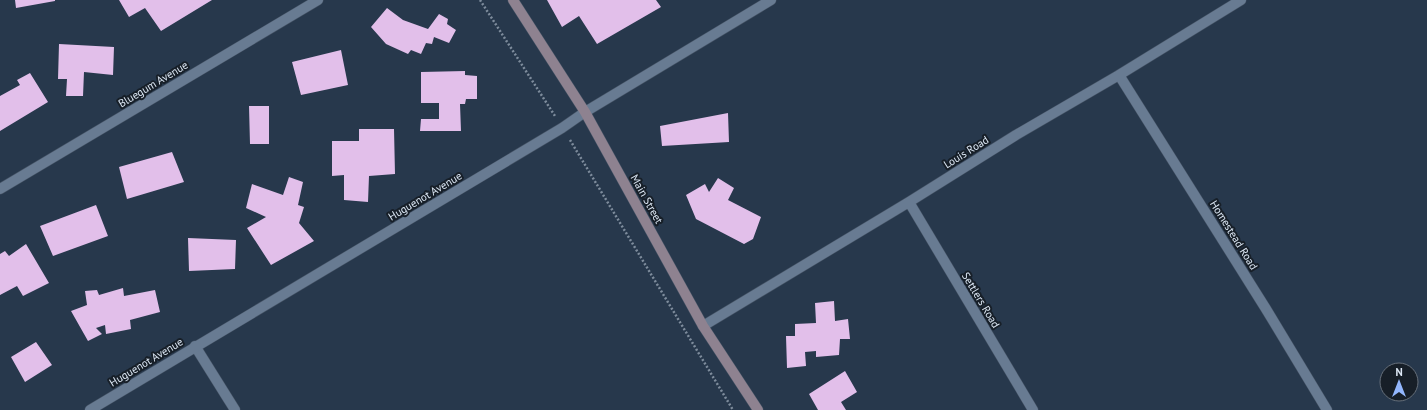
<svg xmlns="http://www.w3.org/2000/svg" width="1427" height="410" font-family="'PT Sans',sans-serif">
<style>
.building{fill:#e2bfea}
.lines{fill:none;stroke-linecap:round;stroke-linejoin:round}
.lane-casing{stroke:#455365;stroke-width:11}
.street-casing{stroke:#455365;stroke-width:11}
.secondary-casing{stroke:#455365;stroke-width:11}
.path{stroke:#7e8c9c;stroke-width:2.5;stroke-dasharray:2 2;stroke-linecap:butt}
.lane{stroke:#687b92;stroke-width:10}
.street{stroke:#687b92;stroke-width:10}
.secondary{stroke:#8e8290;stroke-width:10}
.labels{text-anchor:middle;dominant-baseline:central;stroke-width:4;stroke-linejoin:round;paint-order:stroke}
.street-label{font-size:11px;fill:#dde8f5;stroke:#171f28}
</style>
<rect width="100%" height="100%" fill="#27384c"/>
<path class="building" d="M15,0h40v1l-39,7z
M119,0h93l-51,31 -16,-23 -16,9z
M547,0h109l5,7 -64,37 -18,-28 -17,11z
M387,8l16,12 25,9 11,-15 9,5 -1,5 9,6 -7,13 -15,-6 -2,7 -6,-1 -5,11 -10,-4 -3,4 -22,-10 -15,-17z
M59,44l55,3 -1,28 -29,-3 -1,24h-17l1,-17h-9z
M341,50l7,35 -47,10 -9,-33z
M465,71v4l12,1v23h-11l-1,5h-5l1,27h-41l1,-12h18v-16h-18v-31z
M30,73l18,29 -48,29v-35l20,-11 -3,-5z
M249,106h20v38h-19z
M728,113l1,29 -67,4 -2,-20z
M359,129h35l1,45 -26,2 -1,26 -24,-2v-25l-12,1v-35h27z
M172,152l12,30 -57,17 -8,-32z
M289,177l14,5 -5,23 6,2 -5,16 15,18 -43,24 -24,-37 19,-11 -20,-9 6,-24 31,11z
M718,178l16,10 -6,12 33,17 -8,22 -9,5 -48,-25 -10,-24 19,-11 4,8z
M96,205l12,31 -55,20 -13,-30z
M188,238l48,2 -1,29 -46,2z
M26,244l23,39 -26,13 -6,-10 -17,9v-41l5,-3 4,5z
M123,288l1,8 31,-6 5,22 -30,8 1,9 -25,5 -1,-9 -9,3 6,6 -14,7 -17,-30 16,-6 -2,-14 12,-1 2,5z
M834,301l1,20 13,-2 2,20h-10l-1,16 -23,2v-6l-11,1 1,14 -19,2 -1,-32h9v-12l21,-1 -1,-20z
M36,342l16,23 -27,17 -14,-25z
M845,371l12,21 -16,10 5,8h-28l-9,-16z"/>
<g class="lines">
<g class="lane-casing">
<path id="lane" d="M195,346l40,64"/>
</g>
<g class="street-casing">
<path id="street" d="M1119,75l147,234 61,101
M0,189l318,-189
M909,202l124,208
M703,326l206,-124 107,-67 103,-60 122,-75
M90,410l472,-282 23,-16 186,-112"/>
</g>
<g class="secondary-casing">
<path id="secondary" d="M513,0l72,112 118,214 55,84"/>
</g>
<path class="path" d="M480,0l75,116
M570,140l163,270"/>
<use href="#lane" class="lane"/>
<use href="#street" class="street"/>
<use href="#secondary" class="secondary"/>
</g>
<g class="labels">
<g class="street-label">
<text transform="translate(153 84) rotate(-31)">Bluegum Avenue</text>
<text transform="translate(966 152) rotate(-32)">Louis Road</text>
<text transform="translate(425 196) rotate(-31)">Huguenot Avenue</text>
<text transform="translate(647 199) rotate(61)">Main Street</text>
<text transform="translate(1234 235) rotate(58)">Homestead Road</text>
<text transform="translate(981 300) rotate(59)">Settlers Road</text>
<text transform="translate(146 362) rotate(-31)">Huguenot Avenue</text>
</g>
</g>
<g transform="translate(1399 382)"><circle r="19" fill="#171f28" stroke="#666f7a"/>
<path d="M0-3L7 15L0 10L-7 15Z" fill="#93b7fd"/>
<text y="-6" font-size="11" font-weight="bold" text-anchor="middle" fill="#dde8f5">N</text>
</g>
</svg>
